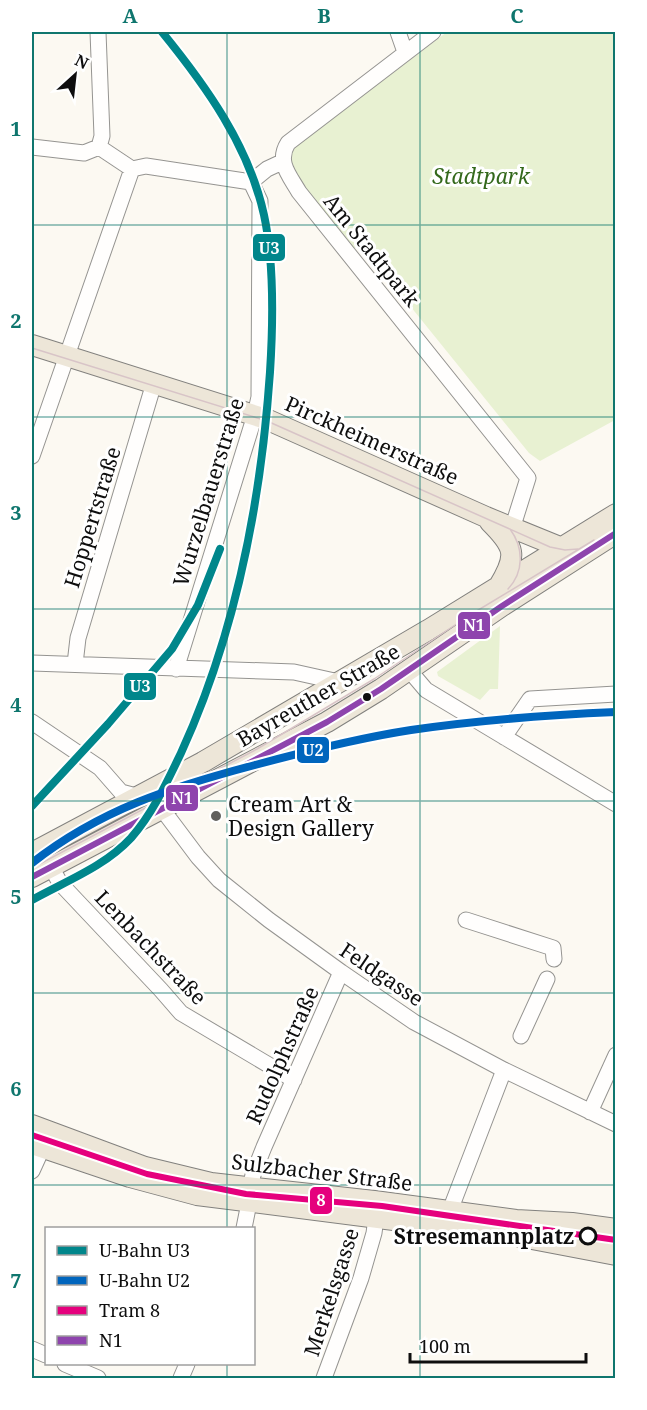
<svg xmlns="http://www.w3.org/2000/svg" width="647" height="1410" font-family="'Noto Serif',serif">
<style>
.green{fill:#e8f1d2}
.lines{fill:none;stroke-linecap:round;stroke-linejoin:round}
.minor-casing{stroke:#959491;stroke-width:17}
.major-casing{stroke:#82817e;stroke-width:22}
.minor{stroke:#fffefd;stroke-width:15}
.major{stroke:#ede6d8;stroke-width:20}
.tram{stroke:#d8c4c7;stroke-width:1.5}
.bus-1-casing{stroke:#fff;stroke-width:10}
.bus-1{stroke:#8e44ad;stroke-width:6}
.tram-1-casing{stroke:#fff;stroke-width:10}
.tram-1{stroke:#e5007d;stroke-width:6}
.metro-1-casing{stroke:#fff;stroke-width:12}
.metro-2-casing{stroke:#fff;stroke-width:12}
.metro-1{stroke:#00868b;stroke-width:8}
.metro-2{stroke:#0065bd;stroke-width:8}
.grid{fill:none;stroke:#0f766e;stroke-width:1.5;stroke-opacity:0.55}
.bus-dot{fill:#0e0e0e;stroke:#fff;stroke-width:2}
.poi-dot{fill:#61605e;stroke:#fff;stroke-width:2}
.stop-dot{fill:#fff;stroke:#0e0e0e;stroke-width:3}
.labels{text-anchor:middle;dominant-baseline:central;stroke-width:6;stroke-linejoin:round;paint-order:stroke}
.park-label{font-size:21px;font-style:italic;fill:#33681b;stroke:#fff}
.street-label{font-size:21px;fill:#0e0e0e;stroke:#fff}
.poi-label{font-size:21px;fill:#0e0e0e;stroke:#fff;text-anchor:start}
.stop-label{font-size:21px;font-weight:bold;fill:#0e0e0e;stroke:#fff;text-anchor:end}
.line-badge{stroke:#fff;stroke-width:2}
.badge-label{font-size:16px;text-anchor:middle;font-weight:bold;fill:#fff}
.neatline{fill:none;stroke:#0f766e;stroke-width:2}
.grid-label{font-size:20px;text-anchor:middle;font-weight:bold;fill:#0f766e}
</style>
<rect width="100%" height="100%" fill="#fcf9f2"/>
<path class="green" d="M447,32h168v388l-75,41 -11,-8 -169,-209 -6,5 -47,-55 -17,-32 2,-13z
M500,626l-2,63h-8l-10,11 -42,-24 -1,-4z"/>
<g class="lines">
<g class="minor-casing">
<path id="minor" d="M98,32l4,104 -3,11
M398,32l7,20
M433,32l-145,111c-12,19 2,33 11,49l229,286 -16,51
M32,147l52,6 15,-6 33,22 14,-3 105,16 16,-13 15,-7
M32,456l100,-287
M32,663l262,9 45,10
M75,664l3,-26 76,-255
M176,669l79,-254 4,-18 1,-196 -9,-19
M409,670l17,20 190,114
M32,722l68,46 21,24 19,5
M504,737l26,-38 86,-5
M162,809l36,48 21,23 50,40 72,52 73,50 90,48 112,54
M51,867l9,16 101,107 20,23 113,67
M466,920l87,28 1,11
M521,1036l26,-57
M590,1112l26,-57
M32,1171l15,-33
M250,1188l3,-13 11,-28 77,-175
M446,1221l58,-151
M244,1228l5,-25
M32,1349l14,6
M65,1364l33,14
M181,1378l6,-14
M324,1378l37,-100 13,-45 2,-15"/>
</g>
<g class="major-casing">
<path id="major" d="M32,345l234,74 220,98 81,33
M490,522c25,25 28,33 9,64
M32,853l171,-91 225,-132 188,-116
M32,877l295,-155 54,-33 121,-83 114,-73
M32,1125l113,42 66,16 163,18 142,19 56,3 44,6
M32,1144l98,33 67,18 314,40 105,20"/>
</g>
<use href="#minor" class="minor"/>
<use href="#major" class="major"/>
<path class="tram" d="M32,348l235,73 283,126 15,3 13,-1
M508,589c16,-17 16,-41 2,-60
M32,868l225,-119 117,-70 96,-64 124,-75"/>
<g class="bus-1-casing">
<path id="bus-1" d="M32,877l295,-155 54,-33 121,-83 114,-73"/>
</g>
<use href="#bus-1" class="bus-1"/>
<g class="tram-1-casing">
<path id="tram-1" d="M32,1135l115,39 99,20 136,12 234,34"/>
</g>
<use href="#tram-1" class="tram-1"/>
<g class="metro-1-casing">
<path id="metro-1" d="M32,806l76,-82 64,-75 26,-44 22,-56
M32,900c34,-19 72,-33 99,-62 22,-25 36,-56 50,-85 55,-120 80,-250 89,-381 3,-47 4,-111 -6,-157 -15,-69 -58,-129 -102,-183"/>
</g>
<g class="metro-2-casing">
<path id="metro-2" d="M32,863c69,-54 140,-76 223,-98 52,-14 104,-27 156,-35 68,-10 136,-15 205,-18"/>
</g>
<use href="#metro-1" class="metro-1"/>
<use href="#metro-2" class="metro-2"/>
</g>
<path class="grid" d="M227,32v1196M420,32v1346M32,225h584M32,417h584M32,609h584M32,801h584M32,993h584M32,1185h584M227,1364v14"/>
<circle class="bus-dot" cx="367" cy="697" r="5"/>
<circle class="poi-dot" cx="216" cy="816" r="6"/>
<circle class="stop-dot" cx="588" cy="1236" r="8"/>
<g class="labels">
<g class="park-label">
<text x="481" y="176">Stadtpark</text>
</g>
<g class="street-label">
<text transform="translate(372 250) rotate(51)">Am Stadtpark</text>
<text transform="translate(372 440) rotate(24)">Pirckheimerstraße</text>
<text transform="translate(208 492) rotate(-73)">Wurzelbauerstraße</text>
<text transform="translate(92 517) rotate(-73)">Hoppertstraße</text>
<text transform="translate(318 695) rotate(-30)">Bayreuther Straße</text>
<text transform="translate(151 947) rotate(46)">Lenbachstraße</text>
<text transform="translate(382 974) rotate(34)">Feldgasse</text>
<text transform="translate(282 1055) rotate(-66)">Rudolphstraße</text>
<text transform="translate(322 1172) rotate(7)">Sulzbacher Straße</text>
<text transform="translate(331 1292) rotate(-72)">Merkelsgasse</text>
</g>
<g class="poi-label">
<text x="228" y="804">Cream Art &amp;<tspan x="228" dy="24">Design Gallery</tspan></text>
</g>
<g class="stop-label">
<text x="574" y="1236">Stresemannplatz</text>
</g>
</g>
<g class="line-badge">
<rect x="252" y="233" width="34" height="29" rx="6" fill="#00868b"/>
<rect x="457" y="611" width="34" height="29" rx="6" fill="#8e44ad"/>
<rect x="123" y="672" width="34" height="29" rx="6" fill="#00868b"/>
<rect x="296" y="736" width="34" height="28" rx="6" fill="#0065bd"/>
<rect x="165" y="784" width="34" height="28" rx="6" fill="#8e44ad"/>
<rect x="309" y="1186" width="24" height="29" rx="6" fill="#e5007d"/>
</g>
<g class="badge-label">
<text x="269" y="254">U3</text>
<text x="474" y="631">N1</text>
<text x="140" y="692">U3</text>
<text x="313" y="756">U2</text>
<text x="182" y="804">N1</text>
<text x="321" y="1206">8</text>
</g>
<rect width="647" height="1410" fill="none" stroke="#ffffff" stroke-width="66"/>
<rect x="45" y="1227" width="210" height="138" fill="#ffffff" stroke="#9f9f9f" stroke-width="1.5"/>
<rect x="57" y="1246" width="30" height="9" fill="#00868b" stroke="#9f9f9f" stroke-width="1.5"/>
<text x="99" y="1257" font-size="18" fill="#0e0e0e">U-Bahn U3</text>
<rect x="57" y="1276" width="30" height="9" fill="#0065bd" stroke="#9f9f9f" stroke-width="1.5"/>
<text x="99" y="1287" font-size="18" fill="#0e0e0e">U-Bahn U2</text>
<rect x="57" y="1306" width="30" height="9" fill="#e5007d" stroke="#9f9f9f" stroke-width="1.5"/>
<text x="99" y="1317" font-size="18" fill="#0e0e0e">Tram 8</text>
<rect x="57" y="1336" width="30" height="9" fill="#8e44ad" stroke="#9f9f9f" stroke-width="1.5"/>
<text x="99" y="1347" font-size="18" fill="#0e0e0e">N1</text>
<g transform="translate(75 75) rotate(27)" stroke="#ffffff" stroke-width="4.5" paint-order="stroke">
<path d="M0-4.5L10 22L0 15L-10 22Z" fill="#0e0e0e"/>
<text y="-9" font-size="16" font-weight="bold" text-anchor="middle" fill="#0e0e0e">N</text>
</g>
<path d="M410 1353v9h176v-9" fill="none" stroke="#0e0e0e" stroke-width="3"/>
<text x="419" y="1353" font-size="18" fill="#0e0e0e" stroke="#ffffff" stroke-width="4.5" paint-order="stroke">100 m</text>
<rect x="33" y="33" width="581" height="1344" class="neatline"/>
<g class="grid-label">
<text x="130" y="23">A</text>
<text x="324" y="23">B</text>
<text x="517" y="23">C</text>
<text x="16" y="136">1</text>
<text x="16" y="328">2</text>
<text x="16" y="520">3</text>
<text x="16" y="712">4</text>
<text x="16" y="904">5</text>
<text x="16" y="1096">6</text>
<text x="16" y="1288">7</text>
</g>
</svg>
